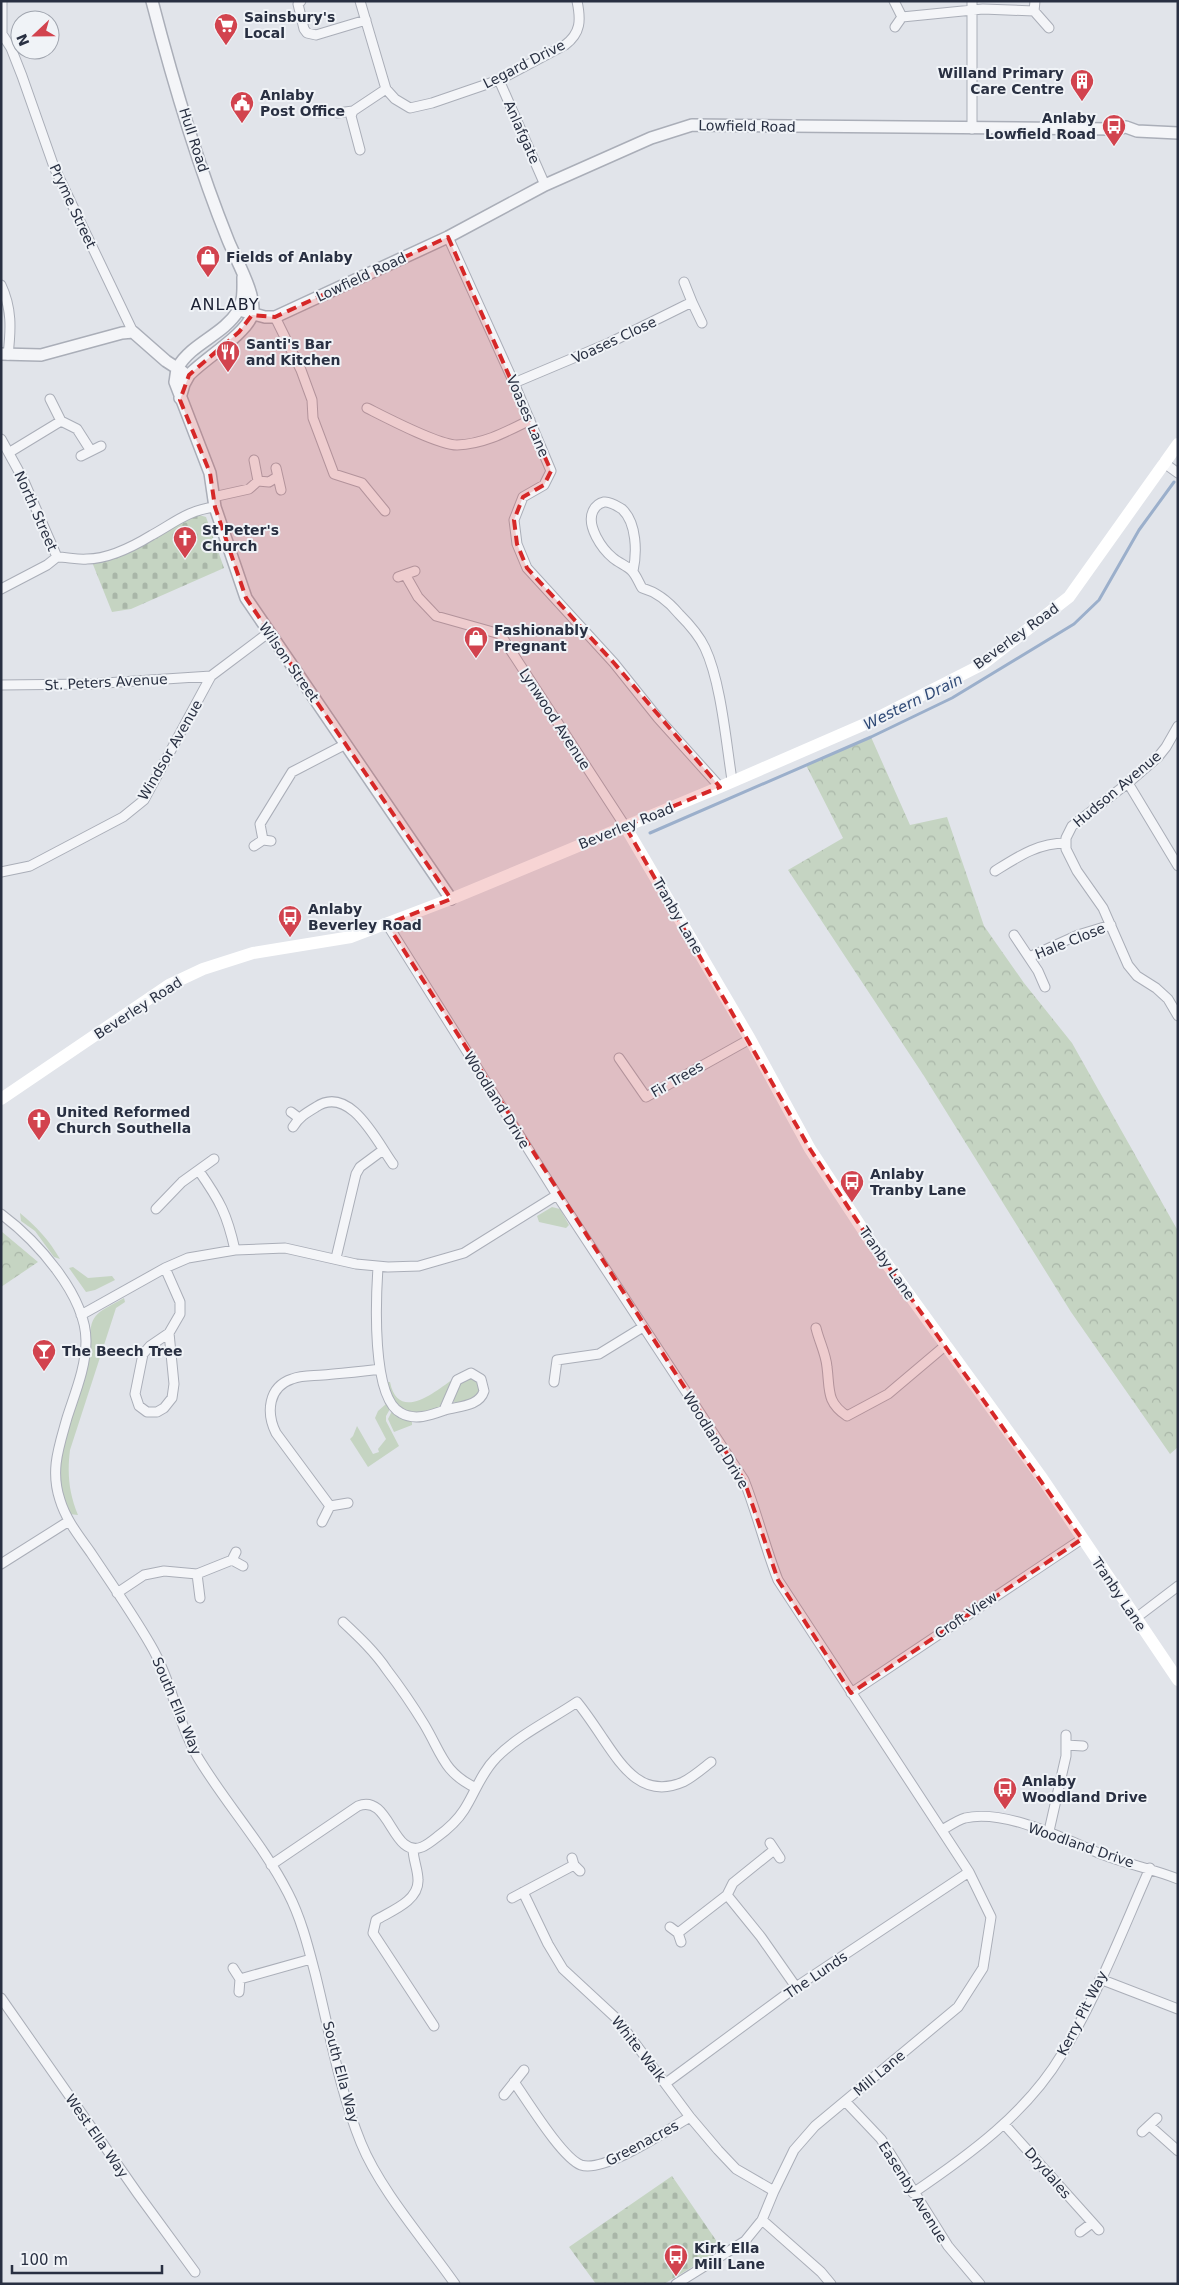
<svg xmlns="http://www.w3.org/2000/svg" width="1179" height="2285" font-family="'DejaVu Sans',sans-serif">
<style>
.green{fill:#c5d4c2}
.forest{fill:url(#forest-crowns)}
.cemetery{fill:url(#cemetery-stones)}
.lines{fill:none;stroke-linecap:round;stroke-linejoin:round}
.stream{stroke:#9bafcb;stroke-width:3}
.minor-casing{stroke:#aaaeb8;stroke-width:11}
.tertiary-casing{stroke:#aaaeb8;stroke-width:14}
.minor{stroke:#f4f5f8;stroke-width:9}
.tertiary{stroke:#f4f5f8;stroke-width:11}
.secondary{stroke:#fff;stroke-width:12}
.marked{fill:#d62828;fill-opacity:0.2;stroke:#d62828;stroke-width:4;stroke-dasharray:10 6;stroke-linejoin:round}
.labels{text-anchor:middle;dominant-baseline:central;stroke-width:4;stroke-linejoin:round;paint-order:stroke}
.poi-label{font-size:14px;font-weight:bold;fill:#293042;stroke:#f0f3f7;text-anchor:start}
.street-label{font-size:14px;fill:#293042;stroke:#f0f3f7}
.water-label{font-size:15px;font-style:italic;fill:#314b77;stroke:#f0f3f7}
.quarter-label{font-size:16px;letter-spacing:1px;fill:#1b2133;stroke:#f0f3f7}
</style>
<defs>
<pattern id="forest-crowns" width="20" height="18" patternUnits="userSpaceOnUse" patternTransform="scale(1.25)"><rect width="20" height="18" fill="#c5d4c2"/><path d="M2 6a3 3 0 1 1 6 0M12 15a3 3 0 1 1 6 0" fill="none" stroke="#a9b6a8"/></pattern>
<pattern id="cemetery-stones" width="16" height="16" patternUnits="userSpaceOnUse" patternTransform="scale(1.25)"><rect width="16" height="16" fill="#c5d4c2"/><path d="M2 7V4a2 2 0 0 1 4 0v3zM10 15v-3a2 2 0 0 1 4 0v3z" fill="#a9b6a8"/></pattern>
</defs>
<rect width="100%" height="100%" fill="#e1e4ea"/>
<path class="green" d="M552,1207l8,2 9,16 -3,3 -27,-6 -2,-6z
M20,1213c17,14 29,27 40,46l-6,-2 -19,-26 -14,-10z
M73,1267l15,11 24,-2 3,4 -20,10 -9,2 -17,-24z
M124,1298l1,4 -9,6 -46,142c-3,24 -1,43 8,65l-9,-1 -8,-20 -3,-25 32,-124c-1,-33 8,-32 34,-47z
M467,1378h6l6,4c3,14 -11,24 -25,20 -1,-11 4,-18 13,-24z
M453,1379l-14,29c-14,5 -35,8 -46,-6 -4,-5 -5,-14 -7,-20h4c8,40 44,11 63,-3z
M386,1404l4,5 -4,7v5l13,25 -31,21 -18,-28 3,-3 4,-10 16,28 6,-2 -1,-3 8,-10 -11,-21 3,-7z
M392,1411l6,6 14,4v4l-18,7 -6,-13z"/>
<path class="forest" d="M871,737l39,88 37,-8 37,109 40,57 48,60 106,188v216l-8,7 -99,-142 -147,-236 -136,-206 55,-32 -37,-73z
M1,1231l37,31 -37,25z"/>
<path class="cemetery" d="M196,514l10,3 18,51 -93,41 -19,3 -20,-50 33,-9z
M672,2176l50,73 -58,35h-68l-27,-37z"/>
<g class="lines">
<path class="stream" d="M650,833l221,-96 81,-39 122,-74 25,-24 40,-70 35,-48"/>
<g class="minor-casing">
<path id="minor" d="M301,1l-3,3 6,25 3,4 9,2 50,-15
M360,1l26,88 9,10 15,9 22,-5 67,-23 66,-35c16,-12 16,-25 12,-44
M894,1l8,16
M1035,1l-1,10 15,17
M2,2v32l9,14 11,28 32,91 79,165
M895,27l7,-10 81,-8 51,2
M499,80l46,105
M337,113l16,-2
M972,129v-128
M360,150l-9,-34 2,-5 33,-22
M448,237l66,146 37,88 -7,14 -21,12 -9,23 3,24 10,24 87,95 44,55 62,69
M1,285c11,23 10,44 7,70
M692,302l10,21
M275,317l26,53 11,30 1,18 21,56 28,9 23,28
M514,383l95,-40 83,-41 -8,-20
M50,399l11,22
M367,408c18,9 71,37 90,37 27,-1 49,-13 73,-25
M1,439l22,40 34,78
M10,452l51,-31 16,8 14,22
M81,456l20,-10
M254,460l4,21
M1164,463l14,10
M276,468l5,22
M213,497l36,-8 9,-8 11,1 8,-5
M57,557c10,0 20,3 30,2 22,0 47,-13 65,-24 22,-12 36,-25 63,-28
M633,571c4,-18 4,-48 -11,-62 -5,-3 -12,-8 -18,-7 -5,1 -9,5 -11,9 -7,15 9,38 20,47 6,5 14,8 19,13 4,4 7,12 10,17 15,4 27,14 37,26 10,10 20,21 26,34 16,34 21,94 27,132
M406,576l12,21 18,19 64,18 125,192
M398,577l17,-6
M1,589l46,-24 10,-8
M1,685l89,-1 121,-8
M1178,726l-12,21 -8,10 -30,26 -56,43 -6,12v11l11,22 26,37 25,57 9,11 19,12 12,11 10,17
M1128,783l50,83
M263,840l-3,-16 32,-52 54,-28
M254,846l9,-6 8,1
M995,871c24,-15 43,-28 71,-28
M1,872l29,-6 93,-49 21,-17 67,-124 57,-43
M387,924l170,271 187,285c13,33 21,67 34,100l191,292 22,45 -8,51 -25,39 -143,119 -21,24 -20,41 -12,29 -17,21 -69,43
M1014,935l24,36 7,16
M1029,957l49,-22 33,-10
M619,1058l27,39 104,-58
M291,1112l8,6
M293,1127c6,-10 13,-14 23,-20 34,-23 61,35 77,57
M199,1171c21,30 28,43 36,79
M156,1209l26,-27 32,-23
M1,1214c35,26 85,81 85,127 0,26 -11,52 -19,77 -8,29 -17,52 -7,82 6,20 19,36 31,53 20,30 41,60 59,91 21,35 27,77 47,112 28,47 66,88 91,137 13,25 20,53 27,80 14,56 24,116 46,170 19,47 64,98 94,141
M336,1258l20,-84 4,-7 23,-17
M378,1267c-2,30 -7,131 23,146 14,8 30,2 44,-3 13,-4 34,-3 39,-19l-3,-12 -10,-6 -14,7 -13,30
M165,1268l15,34v12l-11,19 5,51 -2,14 -8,10 -7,4h-10l-8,-6 -4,-12 8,-40 7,-8 19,-13
M81,1315l84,-47 23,-10 47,-8 50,-2 71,16 32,3 31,-1 45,-13 93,-58
M816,1328c3,13 10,26 11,39 3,23 -1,35 20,49l41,-22 58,-49
M554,1382l3,-22 42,-6 44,-27
M330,1506l-54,-73c-10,-20 -8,-46 16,-54 10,-4 20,-3 31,-4 19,-2 38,-3 57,-6
M322,1522l8,-16 18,-3
M236,1552l-4,8 11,6
M1,1564l68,-43
M197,1574l3,24
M117,1593l27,-18 20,-4 33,3 35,-14
M1136,1618l42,-32
M343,1622c16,15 32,30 44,48 13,17 26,36 37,54 18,30 19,48 52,64
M851,1693l231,-154
M1066,1745l17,1
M942,1830c7,-4 16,-10 23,-12 41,-9 99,21 136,36 25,10 52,15 77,25
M1049,1831l17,-75v-21
M770,1843l10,15
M413,1848c0,12 5,21 5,32 1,21 -27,31 -42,40l-3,13 61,93
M774,1850l-41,33 -6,12 34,42 35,50
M572,1858l2,7 6,6
M271,1865l87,-59c32,-13 34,53 64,41 5,-2 10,-6 15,-10 11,-8 20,-16 27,-27 11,-17 17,-37 32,-52 21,-22 56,-39 81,-56 9,11 17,23 25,35 19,28 40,63 81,45 10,-5 19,-13 28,-20
M523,1892l25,52 15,25 54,50 73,98 28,33 18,19 38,22
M512,1898l62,-33
M670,1927l8,6 3,9
M678,1933l49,-38
M233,1968l7,11 -1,13
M240,1979l71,-20
M1100,1979l78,30
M1,1998l137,196 57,78
M514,2082c13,18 48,76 67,83 24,8 86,-35 109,-48
M666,2083l130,-96 173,-115
M504,2095l20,-25
M845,2101l36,38 67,107 32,38
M1004,2124l95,106
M1150,2126l28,25
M1142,2132l15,-14
M913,2193c56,-38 114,-80 149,-139 35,-57 61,-125 88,-186
M762,2220l59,52 10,12
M1080,2232l12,-9"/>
</g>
<g class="tertiary-casing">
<path id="tertiary" d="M152,1c21,81 45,162 76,239 7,18 30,57 24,75 -6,19 -48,44 -63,60l-5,9 -4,14
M243,277c0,11 1,24 -5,34 -15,24 -46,32 -60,56 -2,4 -2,11 -3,15l35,91 5,34 31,91 205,301
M239,310l26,7h10l173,-80 97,-52 106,-47 41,-13 422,4 12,-2 11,4 41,2
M1,354l40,1 81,-22 11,-1 33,29 17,11"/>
</g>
<use href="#minor" class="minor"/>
<use href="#tertiary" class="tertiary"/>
<path class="secondary" d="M625,826l125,213 60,110 61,93 171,236 136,202
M1,1099l168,-114 34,-16 50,-16 98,-16 100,-38 269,-112 145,-63 118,-60 86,-67 109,-153"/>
</g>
<path class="marked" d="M448,237l103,234 -7,14 -21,12 -9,23 3,24 10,24 87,95 106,124 -95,39 185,323 61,93 211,297 -231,154 -73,-113 -34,-100 -357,-556 64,-25 -205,-301 -31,-91 -5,-34 -30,-73 9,-25 50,-43 13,-17 23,2z"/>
<defs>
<g id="supermarket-pin" transform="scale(1.25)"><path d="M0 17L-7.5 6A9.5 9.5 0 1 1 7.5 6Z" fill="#d2434e" stroke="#f0f3f7"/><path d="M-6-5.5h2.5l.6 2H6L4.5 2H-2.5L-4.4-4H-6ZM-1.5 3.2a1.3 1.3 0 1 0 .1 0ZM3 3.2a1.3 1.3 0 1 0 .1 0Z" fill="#fff"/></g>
<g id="building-pin" transform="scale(1.25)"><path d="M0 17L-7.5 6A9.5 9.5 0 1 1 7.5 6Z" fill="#d2434e" stroke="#f0f3f7"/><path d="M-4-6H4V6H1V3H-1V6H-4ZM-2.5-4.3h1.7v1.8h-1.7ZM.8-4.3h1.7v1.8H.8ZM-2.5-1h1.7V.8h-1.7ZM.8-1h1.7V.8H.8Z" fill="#fff"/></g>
<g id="civic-pin" transform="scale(1.25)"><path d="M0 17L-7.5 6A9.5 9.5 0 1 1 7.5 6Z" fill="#d2434e" stroke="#f0f3f7"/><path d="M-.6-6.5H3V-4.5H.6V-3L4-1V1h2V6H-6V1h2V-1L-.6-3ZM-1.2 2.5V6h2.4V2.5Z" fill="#fff"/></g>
<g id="bus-pin" transform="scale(1.25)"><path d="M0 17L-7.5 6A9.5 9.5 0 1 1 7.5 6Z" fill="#d2434e" stroke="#f0f3f7"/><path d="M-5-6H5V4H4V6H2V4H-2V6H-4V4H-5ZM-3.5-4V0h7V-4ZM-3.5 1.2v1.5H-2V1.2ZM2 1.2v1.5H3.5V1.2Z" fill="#fff"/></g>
<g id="shop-pin" transform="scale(1.25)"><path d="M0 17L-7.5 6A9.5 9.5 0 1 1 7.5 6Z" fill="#d2434e" stroke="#f0f3f7"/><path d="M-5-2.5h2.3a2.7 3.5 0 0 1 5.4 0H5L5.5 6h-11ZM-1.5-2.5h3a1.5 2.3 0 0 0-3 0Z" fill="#fff"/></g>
<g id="restaurant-pin" transform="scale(1.25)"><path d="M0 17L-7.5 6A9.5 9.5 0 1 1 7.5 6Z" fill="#d2434e" stroke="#f0f3f7"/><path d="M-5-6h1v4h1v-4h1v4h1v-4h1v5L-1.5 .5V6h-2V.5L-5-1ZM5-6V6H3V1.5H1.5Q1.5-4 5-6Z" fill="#fff"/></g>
<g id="church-pin" transform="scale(1.25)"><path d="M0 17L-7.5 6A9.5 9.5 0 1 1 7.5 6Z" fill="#d2434e" stroke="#f0f3f7"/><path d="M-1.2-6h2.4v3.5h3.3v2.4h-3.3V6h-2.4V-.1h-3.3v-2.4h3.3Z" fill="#fff"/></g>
<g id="bar-pin" transform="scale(1.25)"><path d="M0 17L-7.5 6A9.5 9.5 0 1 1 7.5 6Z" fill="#d2434e" stroke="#f0f3f7"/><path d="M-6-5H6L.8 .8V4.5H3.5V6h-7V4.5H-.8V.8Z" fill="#fff"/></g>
</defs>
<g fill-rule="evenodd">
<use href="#supermarket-pin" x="226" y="25"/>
<use href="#building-pin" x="1082" y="81"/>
<use href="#civic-pin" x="242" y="103"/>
<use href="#bus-pin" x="1114" y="126"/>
<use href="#shop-pin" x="208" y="257"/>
<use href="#restaurant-pin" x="228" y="352"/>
<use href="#church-pin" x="185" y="538"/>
<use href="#shop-pin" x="476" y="638"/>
<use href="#bus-pin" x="290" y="917"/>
<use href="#church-pin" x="39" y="1120"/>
<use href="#bus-pin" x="852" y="1182"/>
<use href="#bar-pin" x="44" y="1351"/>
<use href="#bus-pin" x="1005" y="1789"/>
<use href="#bus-pin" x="676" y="2256"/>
</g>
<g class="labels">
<g class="poi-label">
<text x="244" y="17">Sainsbury's<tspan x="244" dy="16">Local</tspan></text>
<text x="1064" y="73" text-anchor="end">Willand Primary<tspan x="1064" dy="16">Care Centre</tspan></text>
<text x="260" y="95">Anlaby<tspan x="260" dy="16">Post Office</tspan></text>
<text x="1096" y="118" text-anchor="end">Anlaby<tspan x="1096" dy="16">Lowfield Road</tspan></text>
<text x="226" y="257">Fields of Anlaby</text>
<text x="246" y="344">Santi's Bar<tspan x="246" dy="16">and Kitchen</tspan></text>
<text x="202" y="530">St Peter's<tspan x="202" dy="16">Church</tspan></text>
<text x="494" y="630">Fashionably<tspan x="494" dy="16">Pregnant</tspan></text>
<text x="308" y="909">Anlaby<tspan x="308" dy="16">Beverley Road</tspan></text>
<text x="56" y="1112">United Reformed<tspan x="56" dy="16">Church Southella</tspan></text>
<text x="870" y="1174">Anlaby<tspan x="870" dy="16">Tranby Lane</tspan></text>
<text x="62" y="1351">The Beech Tree</text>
<text x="1022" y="1781">Anlaby<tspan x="1022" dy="16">Woodland Drive</tspan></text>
<text x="694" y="2248">Kirk Ella<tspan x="694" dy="16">Mill Lane</tspan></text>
</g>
<g class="street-label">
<text transform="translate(524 64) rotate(-27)">Legard Drive</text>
<text transform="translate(747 126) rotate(1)">Lowfield Road</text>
<text transform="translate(522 132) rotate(66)">Anlafgate</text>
<text transform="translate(194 140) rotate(72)">Hull Road</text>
<text transform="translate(73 206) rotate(65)">Pryme Street</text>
<text transform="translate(361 277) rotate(-25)">Lowfield Road</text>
<text transform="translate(614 340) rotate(-25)">Voases Close</text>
<text transform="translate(528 416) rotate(67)">Voases Lane</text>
<text transform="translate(36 511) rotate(66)">North Street</text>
<text transform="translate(1016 636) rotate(-36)">Beverley Road</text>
<text transform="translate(289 662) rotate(55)">Wilson Street</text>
<text transform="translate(106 682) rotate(-3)">St. Peters Avenue</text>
<text transform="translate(555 719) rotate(57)">Lynwood Avenue</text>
<text transform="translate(170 750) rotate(-60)">Windsor Avenue</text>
<text transform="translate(1117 789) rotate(-40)">Hudson Avenue</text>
<text transform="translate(626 826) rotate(-22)">Beverley Road</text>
<text transform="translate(678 916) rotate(60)">Tranby Lane</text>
<text transform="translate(1070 941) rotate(-22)">Hale Close</text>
<text transform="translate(138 1008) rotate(-33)">Beverley Road</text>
<text transform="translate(677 1079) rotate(-30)">Fir Trees</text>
<text transform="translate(497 1100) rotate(58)">Woodland Drive</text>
<text transform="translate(887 1263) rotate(55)">Tranby Lane</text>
<text transform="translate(716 1440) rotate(58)">Woodland Drive</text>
<text transform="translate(1119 1594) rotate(56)">Tranby Lane</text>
<text transform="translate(966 1615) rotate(-34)">Croft View</text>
<text transform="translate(177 1706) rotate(67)">South Ella Way</text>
<text transform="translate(1081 1845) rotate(19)">Woodland Drive</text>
<text transform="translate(816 1975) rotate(-34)">The Lunds</text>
<text transform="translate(1082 2013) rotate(-63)">Kerry Pit Way</text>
<text transform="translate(639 2049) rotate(52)">White Walk</text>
<text transform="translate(341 2072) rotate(75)">South Ella Way</text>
<text transform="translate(879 2073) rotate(-40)">Mill Lane</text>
<text transform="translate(97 2136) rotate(55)">West Ella Way</text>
<text transform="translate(642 2143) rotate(-28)">Greenacres</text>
<text transform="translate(1048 2173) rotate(49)">Drydales</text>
<text transform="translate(913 2192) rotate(58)">Easenby Avenue</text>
</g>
<g class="water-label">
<text transform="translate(913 702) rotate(-26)">Western Drain</text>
</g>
<g class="quarter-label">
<text x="225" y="304">ANLABY</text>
</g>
</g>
<rect width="1179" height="2285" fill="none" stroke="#293042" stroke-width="5"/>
<g transform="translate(35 35) rotate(248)"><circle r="24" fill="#f0f3f7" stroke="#a0a5af"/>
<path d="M0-4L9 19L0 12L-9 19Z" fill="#d2434e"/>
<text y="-8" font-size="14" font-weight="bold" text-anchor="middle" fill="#293042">N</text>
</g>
<path d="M12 2265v8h150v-8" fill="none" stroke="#293042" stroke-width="2.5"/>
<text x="20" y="2265" font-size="15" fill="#293042" stroke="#f0f3f7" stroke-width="4" paint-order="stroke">100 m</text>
</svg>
